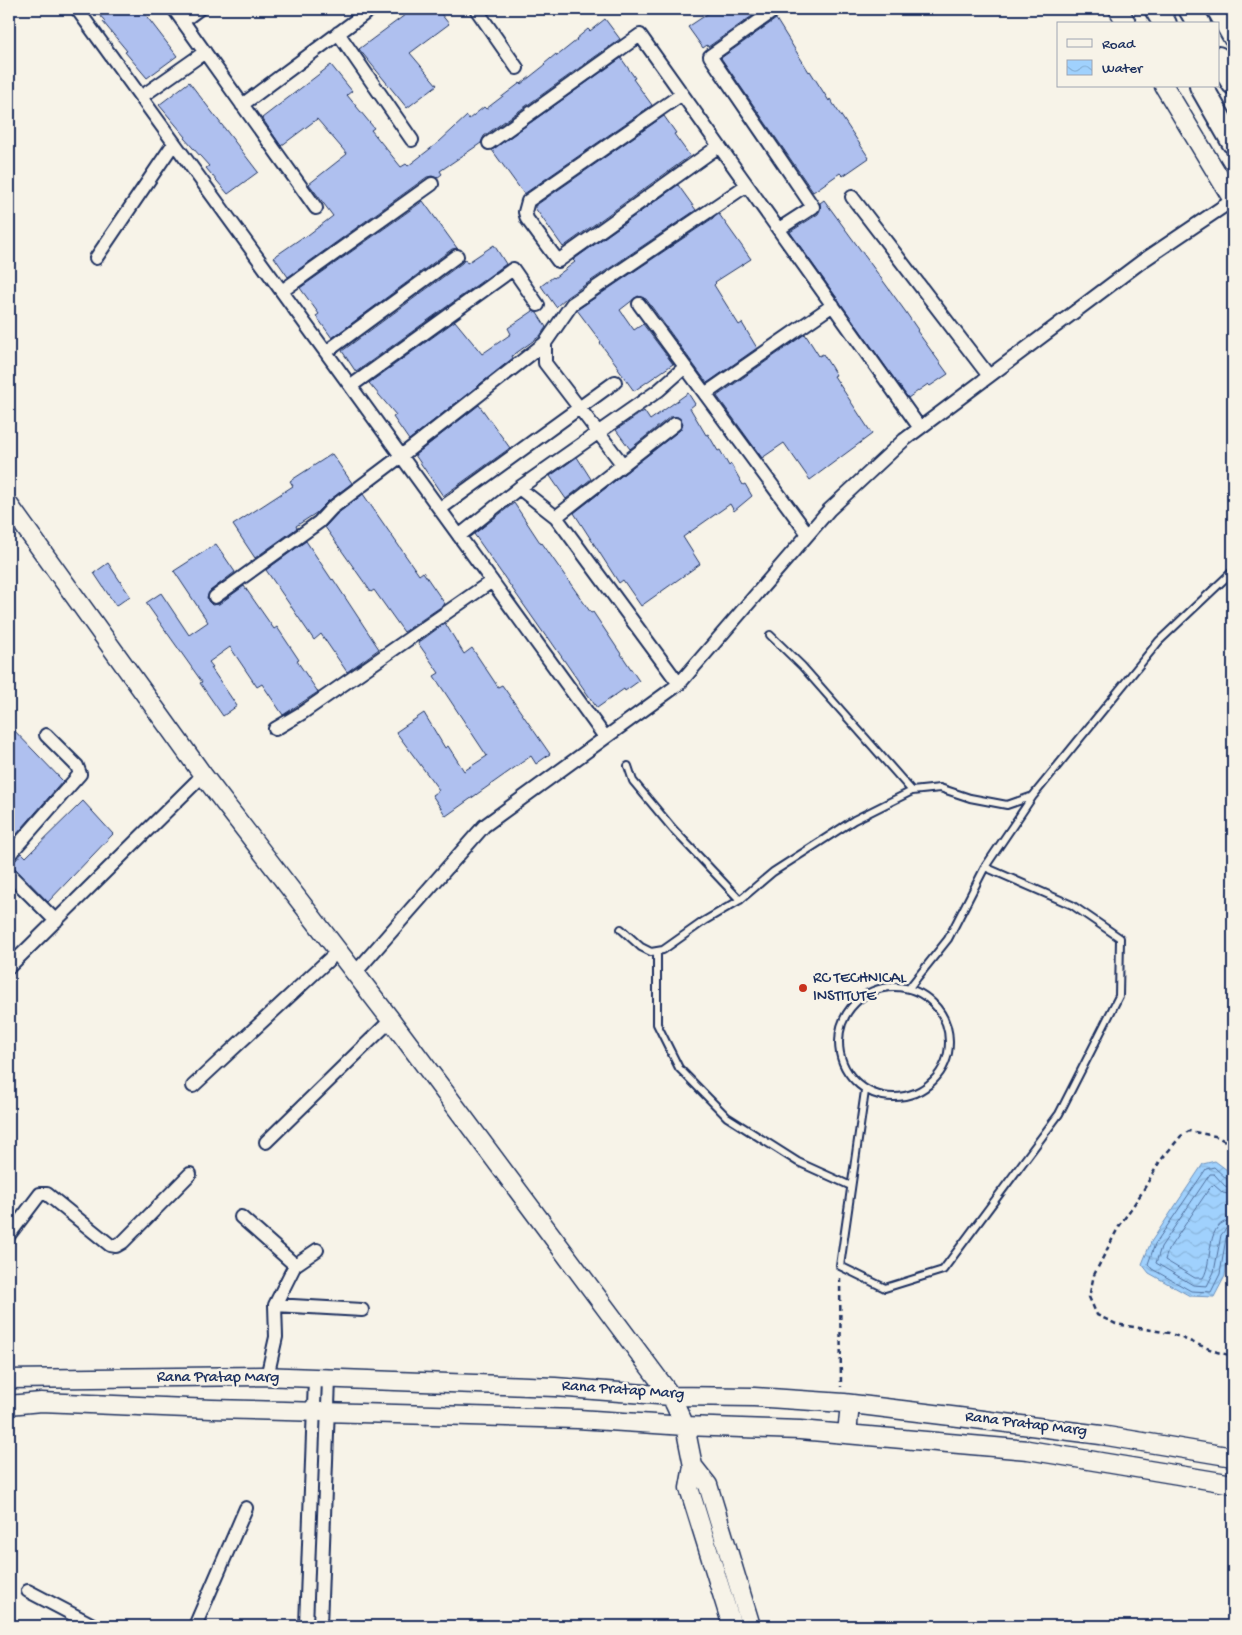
<svg xmlns="http://www.w3.org/2000/svg" width="1242" height="1635" font-family="'Gochi Hand',sans-serif">
<style>
.water{fill:url(#water-waves);stroke:#6b90bd}
.lines{fill:none;stroke-linecap:round;stroke-linejoin:round}
.shore{stroke:#50709e;stroke-width:1}
.building{fill:#afc0ef;stroke:#1b2f5e}
.lane-casing{stroke:#1b2f5e;stroke-width:10}
.street-casing{stroke:#1b2f5e;stroke-width:16}
.secondary-casing{stroke:#1b2f5e;stroke-width:21}
.highway-casing{stroke:#1b2f5e;stroke-width:26}
.path{stroke:#1b2f5e;stroke-width:2.5;stroke-dasharray:5 4;stroke-linecap:butt}
.lane{stroke:#f7f3e8;stroke-width:6}
.street{stroke:#f7f3e8;stroke-width:12}
.secondary{stroke:#f7f3e8;stroke-width:18}
.highway{stroke:#f7f3e8;stroke-width:22}
.poi-dot{fill:#c8321e;stroke:#f7f3e8;stroke-width:2}
.labels{text-anchor:middle;dominant-baseline:central;stroke-width:5;stroke-linejoin:round;paint-order:stroke}
.poi-label{font-size:16px;fill:#1b2f5e;stroke:#f7f3e8;text-anchor:start}
.street-label{font-size:16px;fill:#1b2f5e;stroke:#f7f3e8}
</style>
<defs>
<pattern id="water-waves" width="16" height="10" patternUnits="userSpaceOnUse" patternTransform="scale(1.25)"><rect width="16" height="10" fill="#a0d1fd"/><path d="M0 5q4-4 8 0t8 0" fill="none" stroke="#89b4db"/></pattern>
</defs>
<rect width="100%" height="100%" fill="#f7f3e8"/>
<filter id="ink" filterUnits="userSpaceOnUse"><feTurbulence type="fractalNoise" baseFrequency=".02" numOctaves="2"/><feDisplacementMap in="SourceGraphic" scale="10" xChannelSelector="R" yChannelSelector="G"/><feConvolveMatrix kernelMatrix="1 2 1 2 8 2 1 2 1" color-interpolation-filters="sRGB"/></filter>
<g filter="url(#ink)">
<path class="water" d="M1215,1161l12,9 6,9v36l-8,61 -11,21 -24,-1 -41,-23 -7,-9 9,-22 52,-78z"/>
<g class="lines">
<path class="shore" d="M1233,1181l-5,-1 -14,-13 -8,2 -51,75 -7,20 4,5 39,22 20,1 9,-18 6,-36 3,-3 4,-1
M1233,1188l-8,-2 -11,-12h-4l-49,73 -5,16 37,22 14,1 7,-14 7,-37 5,-6 7,-1
M1233,1195l-10,-2 -9,-8 -3,1 -43,64 -3,10 30,18h8c11,-18 1,-57 30,-58"/>
</g>
<path class="building" d="M94,9h47l36,47 -30,22 -22,-26 2,-1 -24,-29 2,-1z
M413,9h24l12,15 -39,29 27,32 -30,23 -48,-59z
M715,9h47l-54,38 -1,-2 -4,3 -15,-21z
M605,19l15,20 -136,97 -3,7 -41,28 2,3 -5,4 -5,-2 -5,1 -139,100 -14,-20 29,-20 1,1 29,-22 -24,-32 38,-30 -30,-35 -36,27 -19,-28 69,-53 21,26 -5,4 27,33 -3,2 30,37 5,-3 2,2 31,-24 28,-26 2,3 15,-12 2,2 34,-26 1,1 24,-19 -1,-1 12,-10 1,2 20,-16 -1,-1 12,-10 2,2z
M776,19l33,53 1,-1 19,30 1,-2 39,59 -26,18 -3,-3 -27,19 -92,-134z
M621,58l14,20 -2,1 19,26 -128,89 -32,-44z
M189,82l69,90 -30,22 -22,-26 3,-2 -25,-28 2,-1 -27,-32z
M664,116l12,17 -2,1 16,22 -127,91 -28,-39v-2z
M678,185l18,25 -129,87 -11,10 -15,-21 12,-9 1,1 21,-16 -2,-2z
M824,200l81,111 13,19 -1,1 31,43 -18,12 -2,-2 -20,14 -118,-166 28,-18 2,-4v-7z
M423,201l34,47 -5,1 -120,89 -16,-22 3,-2 -19,-26z
M719,214l32,45 -36,23 1,1 -2,2 25,40 3,-2 15,25 -50,35 -61,-84 -8,-3 -18,14 14,20 9,-6 30,40 -39,27 -16,-22 1,-1 -19,-25 1,-1 -24,-32z
M494,245l12,19 -150,108 -14,-21 120,-88 3,-4 2,4z
M533,311l4,2 9,14 -6,9 -28,20 1,2 -104,82 -16,-23 3,-2 -27,-32 86,-62 27,33 29,-20 -3,-6z
M805,334l14,22 4,-2 13,21 -2,1 38,58 -62,46 -26,-37 -22,15 -45,-62z
M688,393l7,11 -5,4 16,27 2,-1 10,17 2,-1 9,16 2,-2 12,21 2,-1 7,12 -18,15 -4,-7 -47,33 17,27 -59,42 -18,-26 -4,3 -45,-70 106,-83 3,-7 -5,-6h-8l-40,32 -14,-19 28,-19 6,9z
M479,405l31,43 -67,48 -28,-41z
M332,454l20,29 -25,19 -11,11 -20,13 1,2 -42,30 -22,-33 60,-39 -3,-5z
M577,457l14,22 -25,20 -16,-23z
M363,494l56,81 4,-3 22,32 -41,28 -30,-42 -3,2 -46,-65 12,-13z
M514,503l27,41 1,-1 49,70 2,-1 46,69 -14,10 -1,-2 -27,19 -49,-71 -1,1 -73,-104z
M306,541l26,39 1,-1 46,70 -32,23 -26,-38 -7,6 -48,-70z
M216,544l19,28 -25,19 -3,6 1,4 4,4 7,-1 25,-18 30,43 3,-2 22,33 -2,1 21,31 -35,23 -21,-31 -5,3 -27,-40 -21,15 4,5 -2,1 26,38 -14,10 -23,-33 2,-1 -56,-79 15,-10 28,42 19,-13 -34,-51z
M108,563l22,33 -14,10 -22,-33z
M445,623l19,31 8,-6 26,39 4,-2 48,69 -14,10 -5,-8 -85,60 -14,-21 7,-5 -43,-58 28,-19 21,35 3,-2 16,25 23,-15 -53,-80 5,-3 -21,-30z
M9,725l54,56 -54,62z
M83,801l30,33 -65,68 -33,-34 -6,-2v-3l6,-2 7,-8 4,4z"/>
<g class="lines">
<g class="lane-casing">
<path id="lane" d="M770,635l32,31 110,125
M628,766l5,15 40,48 67,71
M621,929l20,18 10,5 12,-2 41,-29 36,-21 33,-28 81,-52 58,-29 28,-3 30,10 37,7 26,-9 126,-155 74,-70
M657,952v72l22,44 48,49 71,45 53,24
M839 1042a55 55 0 1 1 110 0a55 55 0 1 1-110 0Z
M909,988l39,-49 37,-72 48,-71
M865,1091l-25,175 45,22 58,-18 116,-156 60,-118 1,-58 -48,-33 -87,-38"/>
</g>
<g class="street-casing">
<path id="street" d="M77,9l528,728
M174,9l142,199
M476,9l41,59
M776,9l-66,47 103,151 -34,22
M183,21l16,-12
M338,33l74,107
M682,94l-154,107 -3,11 2,7 31,42 161,-115
M141,97l64,-45
M242,105l129,-96
M489,143l151,-108 280,393
M852,197l137,179
M96,258l78,-115
M282,291l150,-107
M639,304l169,230
M326,352l131,-96
M351,386l162,-117 25,36
M705,394l128,-89
M675,424l-119,93 123,167
M623,465l-78,-102v-20l27,-39 175,-119
M519,488l140,-98 26,-23
M440,509l175,-127
M459,536l60,-48 37,29
M215,597l104,-75 13,-14 69,-52 144,-113
M275,729l27,-16 190,-132
M9,855l71,-81 -3,-8 -31,-31
M9,874l47,47
M9,967l194,-192
M355,973l129,-147 195,-142 150,-174 75,-70 237,-178 92,-62
M193,1086l145,-135
M266,1142l125,-122
M241,1217l54,48
M9,1235l31,-41h7l63,51 6,1 7,-4 67,-68
M275,1305l87,5
M267,1377l9,-40 -1,-32 20,-40 22,-15
M28,1591l67,35
M195,1626l51,-118
M306,1626l9,-247
M320,1626l9,-247"/>
</g>
<g class="secondary-casing">
<path id="secondary" d="M1118,9l9,15
M1216,9l17,30
M1164,86l69,114
M9,505l194,270 188,245 280,376 14,30 8,40 -4,22 43,138
M9,1379l252,-3 294,11 116,9 83,1 90,6 115,14 142,18 132,22
M9,1405l32,-3 171,7 366,10 107,7 115,4 228,20 205,34
M847,1434l3,-30
M693,1466l15,19 43,141"/>
</g>
<g class="highway-casing">
<path id="highway" d="M1156,9l9,15
M1190,9l9,15
M1218,58l15,25
M1201,86l32,56"/>
</g>
<path class="path" d="M1233,1145l-18,-9 -26,-5 -8,5 -21,25 -19,33 -23,34 -24,47 -5,22 8,18 19,9 53,9 48,19 16,4
M840,1278l1,109"/>
<use href="#lane" class="lane"/>
<use href="#street" class="street"/>
<use href="#secondary" class="secondary"/>
<use href="#highway" class="highway"/>
</g>
</g>
<circle class="poi-dot" cx="803" cy="988" r="5"/>
<g class="labels">
<g class="poi-label">
<text x="813" y="979">RC TECHNICAL<tspan x="813" dy="18">INSTITUTE</tspan></text>
</g>
<g class="street-label">
<text x="218" y="1378">Rana Pratap Marg</text>
<text transform="translate(623 1391) rotate(4)">Rana Pratap Marg</text>
<text transform="translate(1026 1425) rotate(7)">Rana Pratap Marg</text>
</g>
</g>
<rect width="1242" height="1635" fill="none" stroke="#f7f3e8" stroke-width="30"/>
<rect x="15" y="15" width="1212" height="1605" fill="none" stroke="#1b2f5e" stroke-width="2" filter="url(#ink)"/>
<rect x="1057" y="22" width="162" height="65" fill="#f7f3e8" stroke="#9fa5b1"/>
<rect x="1067" y="39" width="25" height="8" fill="#f7f3e8" stroke="#9fa5b1"/>
<text x="1102" y="48" font-size="15" fill="#1b2f5e">Road</text>
<rect x="1067" y="60" width="25" height="15" fill="url(#water-waves)" stroke="#9fa5b1"/>
<text x="1102" y="72" font-size="15" fill="#1b2f5e">Water</text>
</svg>
